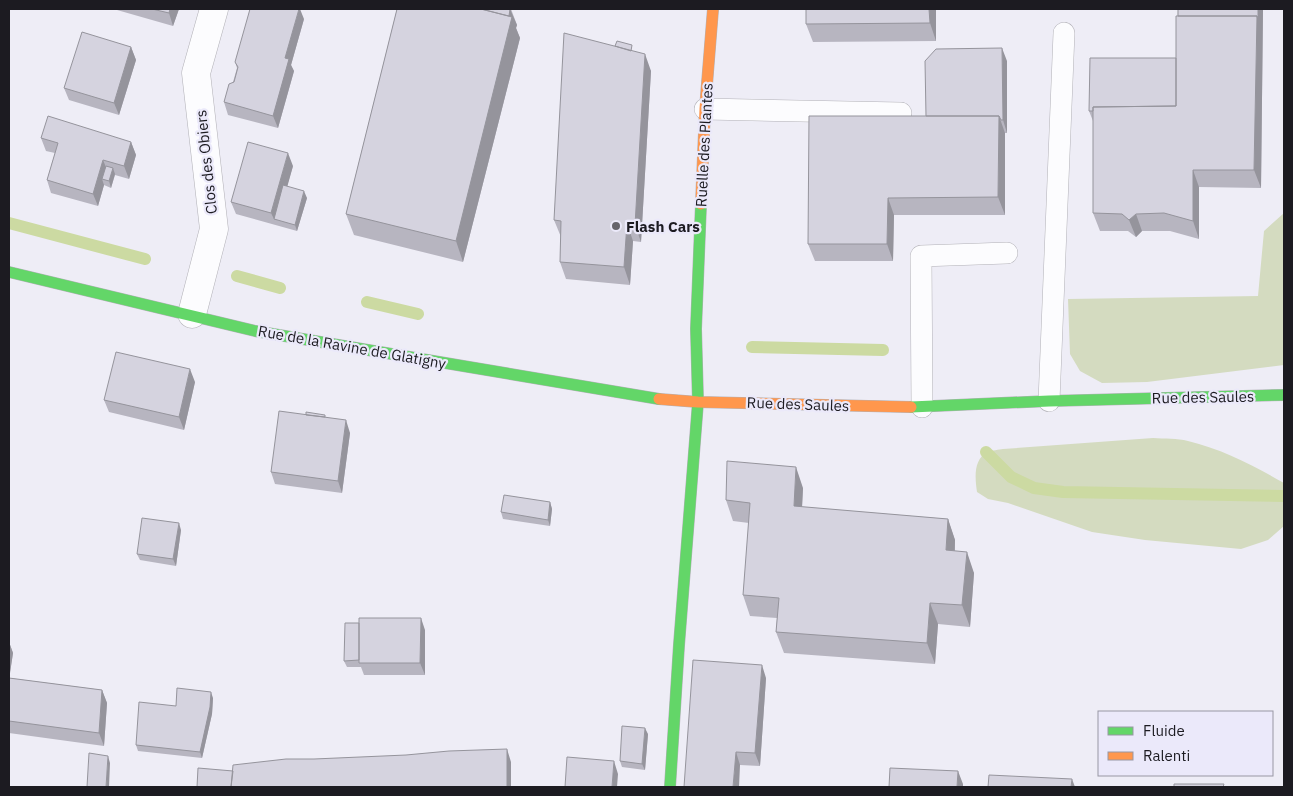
<svg xmlns="http://www.w3.org/2000/svg" width="1293" height="796" font-family="'IBM Plex Sans',sans-serif">
<style>
.green{fill:#d4dbc0}
.lines{fill:none;stroke-linecap:round;stroke-linejoin:round}
.stream{stroke:#ccdaa2;stroke-width:12}
.lane-casing{stroke:#b2b1b7;stroke-width:22}
.street-casing{stroke:#b2b1b7;stroke-width:29}
.fast-casing{stroke:#b2b1b7;stroke-width:12}
.slow-casing{stroke:#b2b1b7;stroke-width:12}
.lane{stroke:#fcfcfe;stroke-width:21}
.street{stroke:#fcfcfe;stroke-width:28}
.fast{stroke:#63d668;stroke-width:11}
.slow{stroke:#ff974d;stroke-width:11}
.wall{fill:#b7b5c0}
.shaded-wall{fill:#95949c}
.building{fill:#d5d3df;stroke:#95949c}
.poi-dot{fill:#66646c;stroke:#ebe9fa;stroke-width:2}
.labels{text-anchor:middle;dominant-baseline:central;stroke-width:4.5;stroke-linejoin:round;paint-order:stroke}
.street-label{font-size:15px;fill:#1c1b21;stroke:#ebe9fa}
.poi-label{font-size:15px;font-weight:bold;fill:#1c1b21;stroke:#ebe9fa;text-anchor:start}
</style>
<rect width="100%" height="100%" fill="#eeedf6"/>
<path class="green" d="M1284,213v152l-137,17 -45,1 -22,-12 -10,-17 -2,-55 190,-3 6,-65z
M1153,438c12,1 24,0 35,3 34,8 66,25 96,42v43l-16,14 -27,9 -96,-9 -53,-8 -84,-29 -20,-4 -11,-7c-2,-14 -4,-33 11,-40 4,-2 11,-2 15,-3z"/>
<g class="lines">
<path class="stream" d="M9,223l136,36
M237,276l43,12
M367,302l51,12
M752,347l131,3
M986,452l25,25 23,11 29,4 221,4"/>
<g class="lane-casing">
<path id="lane" d="M705,109l196,4
M1049,401l15,-368
M922,407l-1,-151 86,-3"/>
</g>
<g class="street-casing">
<path id="street" d="M192,314l22,-85 -18,-156 18,-64"/>
</g>
<g class="fast-casing">
<path id="fast" d="M9,272l246,59 404,68
M911,407l138,-6 235,-6
M670,787l9,-142 19,-243 -2,-73 5,-125"/>
</g>
<g class="slow-casing">
<path id="slow" d="M701,204l4,-95 8,-100
M659,399l39,3 213,5"/>
</g>
<use href="#lane" class="lane"/>
<use href="#street" class="street"/>
<use href="#fast" class="fast"/>
<use href="#slow" class="slow"/>
</g>
<path class="wall" d="M116,9h63l-6,17 -56,-16z
M397,9h114l6,16 -1,3 4,10 -57,224 -109,-27 -8,-21z
M806,9h130v32l-123,1 -7,-18z
M1178,9h85l-2,179 -62,-1v52l-29,-8h-28l-6,6 -8,-6h-28l-7,-18v-92l-4,-10 87,-53z
M304,19l-13,46 3,6 -16,57 -50,-13 -4,-13 9,-20 4,-14 -2,-6z
M131,47l5,13 -17,55 -50,-15 -5,-12z
M635,51l16,20 -10,171 -8,-1 -3,44 -64,-6 -6,-17 1,-25 -7,-17z
M1007,61v72h-2v82h-111l-1,46h-78l-7,-17 118,-128z
M41,138l90,4 5,13 -7,24 -14,-4 -4,13 -7,-3 -6,21 -47,-13 -4,-13 8,-27 -9,-2z
M293,166l-6,20 20,12 -10,33 -61,-17 -5,-12z
M195,382l-11,48 -75,-18 -5,-12z
M326,417l24,16 -8,60 -67,-9 -4,-12z
M803,488l-1,19 146,12 7,21v11l19,22 -4,54 -32,-3 -3,40 -151,-11 -8,-21 1,-14 -27,-2 -7,-21 6,-72 -16,-2 -7,-21z
M550,502l2,7 -2,17 -47,-7 -2,-7z
M181,530l-5,36 -36,-6 -3,-6z
M425,630v45h-61l-3,-8h-14l-3,-6z
M9,642l4,11 -4,25 93,12 5,13 -3,43 -95,-13z
M766,678l-6,88 -20,-1 -56,22z
M213,698l-1,16 -10,44 -64,-7 -2,-6 40,-39z
M648,734l-3,36 -23,-3 -2,-6z"/>
<path class="shaded-wall" d="M170,9h9l-6,17 -4,-13z
M299,9h1l4,10 -13,46 3,6 -16,57 -5,-12 12,-58z
M510,9l7,16 -1,3 4,10 -57,224 -7,-21z
M929,9h7v32l-6,-18z
M1258,9h5l-2,179 -7,-18 3,-154z
M131,47l5,13 -17,55 -5,-12z
M1002,48l5,13v72l-4,-13z
M645,54l6,17 -10,171 -6,-17z
M999,116l6,17v82l-7,-18z
M131,142l5,13 -7,24 -5,-13z
M288,153l5,13 -15,54 -4,-1 -3,-6z
M103,160l5,12 -6,7 2,6 -6,21 -5,-12z
M113,168l2,6 -4,14 -2,-7z
M1193,170l6,17v52l-6,-18z
M304,191l3,7 -10,33 -2,-6z
M888,198l6,17 -1,46 -6,-17z
M1136,214l6,17 -6,6 -7,-17z
M627,223l6,18 -3,44 -6,-18z
M190,369l5,13 -11,48 -5,-13z
M346,420l4,13 -8,60 -4,-12z
M796,467l7,21 -2,39 -7,-21z
M550,502l2,7 -2,17 -2,-6z
M948,519l7,21 -1,31 -8,-21z
M179,523l2,7 -5,36 -3,-7z
M967,552l7,21 -4,54 -8,-22z
M930,603l8,21 -3,40 -8,-21z
M421,618l4,12v45l-5,-12z
M9,642l4,11 -4,27z
M762,665l4,13 -6,88 -5,-13z
M102,690l5,13 -3,43 -5,-13z
M211,692l2,6 -1,16 -10,44 -2,-6z
M645,728l3,6 -3,36 -3,-6z
M507,749l4,13v25h-4z
M736,752l4,13 -1,22h-6z
M108,756l2,7 -1,24h-3z
M614,761l4,13 -1,13h-5z
M958,771l5,13v3h-6z
M1072,779l3,8h-4z"/>
<path class="building" d="M152,9h18l-1,4z
M250,9h49l-14,49 4,1 -16,57 -49,-14 5,-18 5,-2 4,-15 -3,-5z
M397,9h84l31,8 -56,224 -110,-27z
M481,9h29l-1,7z
M806,9h123l1,14 -124,1z
M1178,9h80v12l-1,-5h-79z
M1176,16h81l-3,154h-61v51l-29,-8 -28,1 -7,6 -7,-6 -29,-1v-106l83,-1z
M82,32l49,15 -17,56 -50,-15z
M564,33l81,21 -10,171 -8,-2 -3,44 -64,-5 1,-41 -7,-1z
M617,41l15,4 -1,6 -16,-5z
M1002,48l1,72h-2l-2,-4h-73l-1,-55 11,-12z
M1090,58h86v48l-83,1v4h-4z
M48,116l83,26 -7,24 -21,-6 -10,34 -46,-14 11,-37 -17,-5z
M809,116h190l-1,81 -110,1 -1,46h-79z
M248,142l40,11 -17,60 -40,-11z
M106,166l7,2 -4,13 -7,-2z
M283,185l21,6 -9,34 -21,-6z
M116,352l74,17 -11,48 -75,-17z
M279,411l67,9 -8,61 -67,-9z
M306,412l19,3v2l-19,-2z
M727,461l69,6 -2,39 154,13 -2,31 21,2 -5,53 -32,-2 -3,40 -151,-11 3,-34 -36,-3 7,-92 -24,-3z
M504,495l46,7 -2,18 -47,-8z
M142,518l37,5 -6,36 -36,-5z
M359,618h62l-1,45h-61z
M345,623h14v37l-15,1z
M693,660l69,5 -7,88 -19,-1 -3,35h-49z
M9,678l93,12 -3,43 -90,-12z
M177,688l34,4 -1,15 -10,45 -64,-7 3,-43 37,4z
M622,726l23,2 -3,36 -22,-3z
M507,749v38h-276l2,-22 53,-6h28l92,-4 43,-4z
M89,753l19,3 -2,31h2h-21z
M567,757l47,4 -2,26h-47z
M198,768l35,3 -2,16h-34z
M890,768l68,3 -1,16h-68z
M989,775l83,4 -1,8h-83z
M1174,784h50l-1,3h-49z"/>
<circle class="poi-dot" cx="616" cy="226" r="5"/>
<g class="labels">
<g class="street-label">
<text transform="translate(704 145) rotate(-87)">Ruelle des Plantes</text>
<text transform="translate(206 162) rotate(-96)">Clos des Obiers</text>
<text transform="translate(352 347) rotate(10)">Rue de la Ravine de Glatigny</text>
<text transform="translate(1203 397) rotate(-1)">Rue des Saules</text>
<text transform="translate(798 404) rotate(2)">Rue des Saules</text>
</g>
<g class="poi-label">
<text x="626" y="226">Flash Cars</text>
</g>
</g>
<rect width="1293" height="796" fill="none" stroke="#1c1b21" stroke-width="20"/>
<rect x="1098" y="711" width="175" height="65" fill="#ebe9fa" stroke="#9897a3"/>
<rect x="1108" y="727" width="25" height="8" fill="#63d668" stroke="#9897a3"/>
<text x="1143" y="736" font-size="15" fill="#1c1b21">Fluide</text>
<rect x="1108" y="752" width="25" height="8" fill="#ff974d" stroke="#9897a3"/>
<text x="1143" y="761" font-size="15" fill="#1c1b21">Ralenti</text>
</svg>
